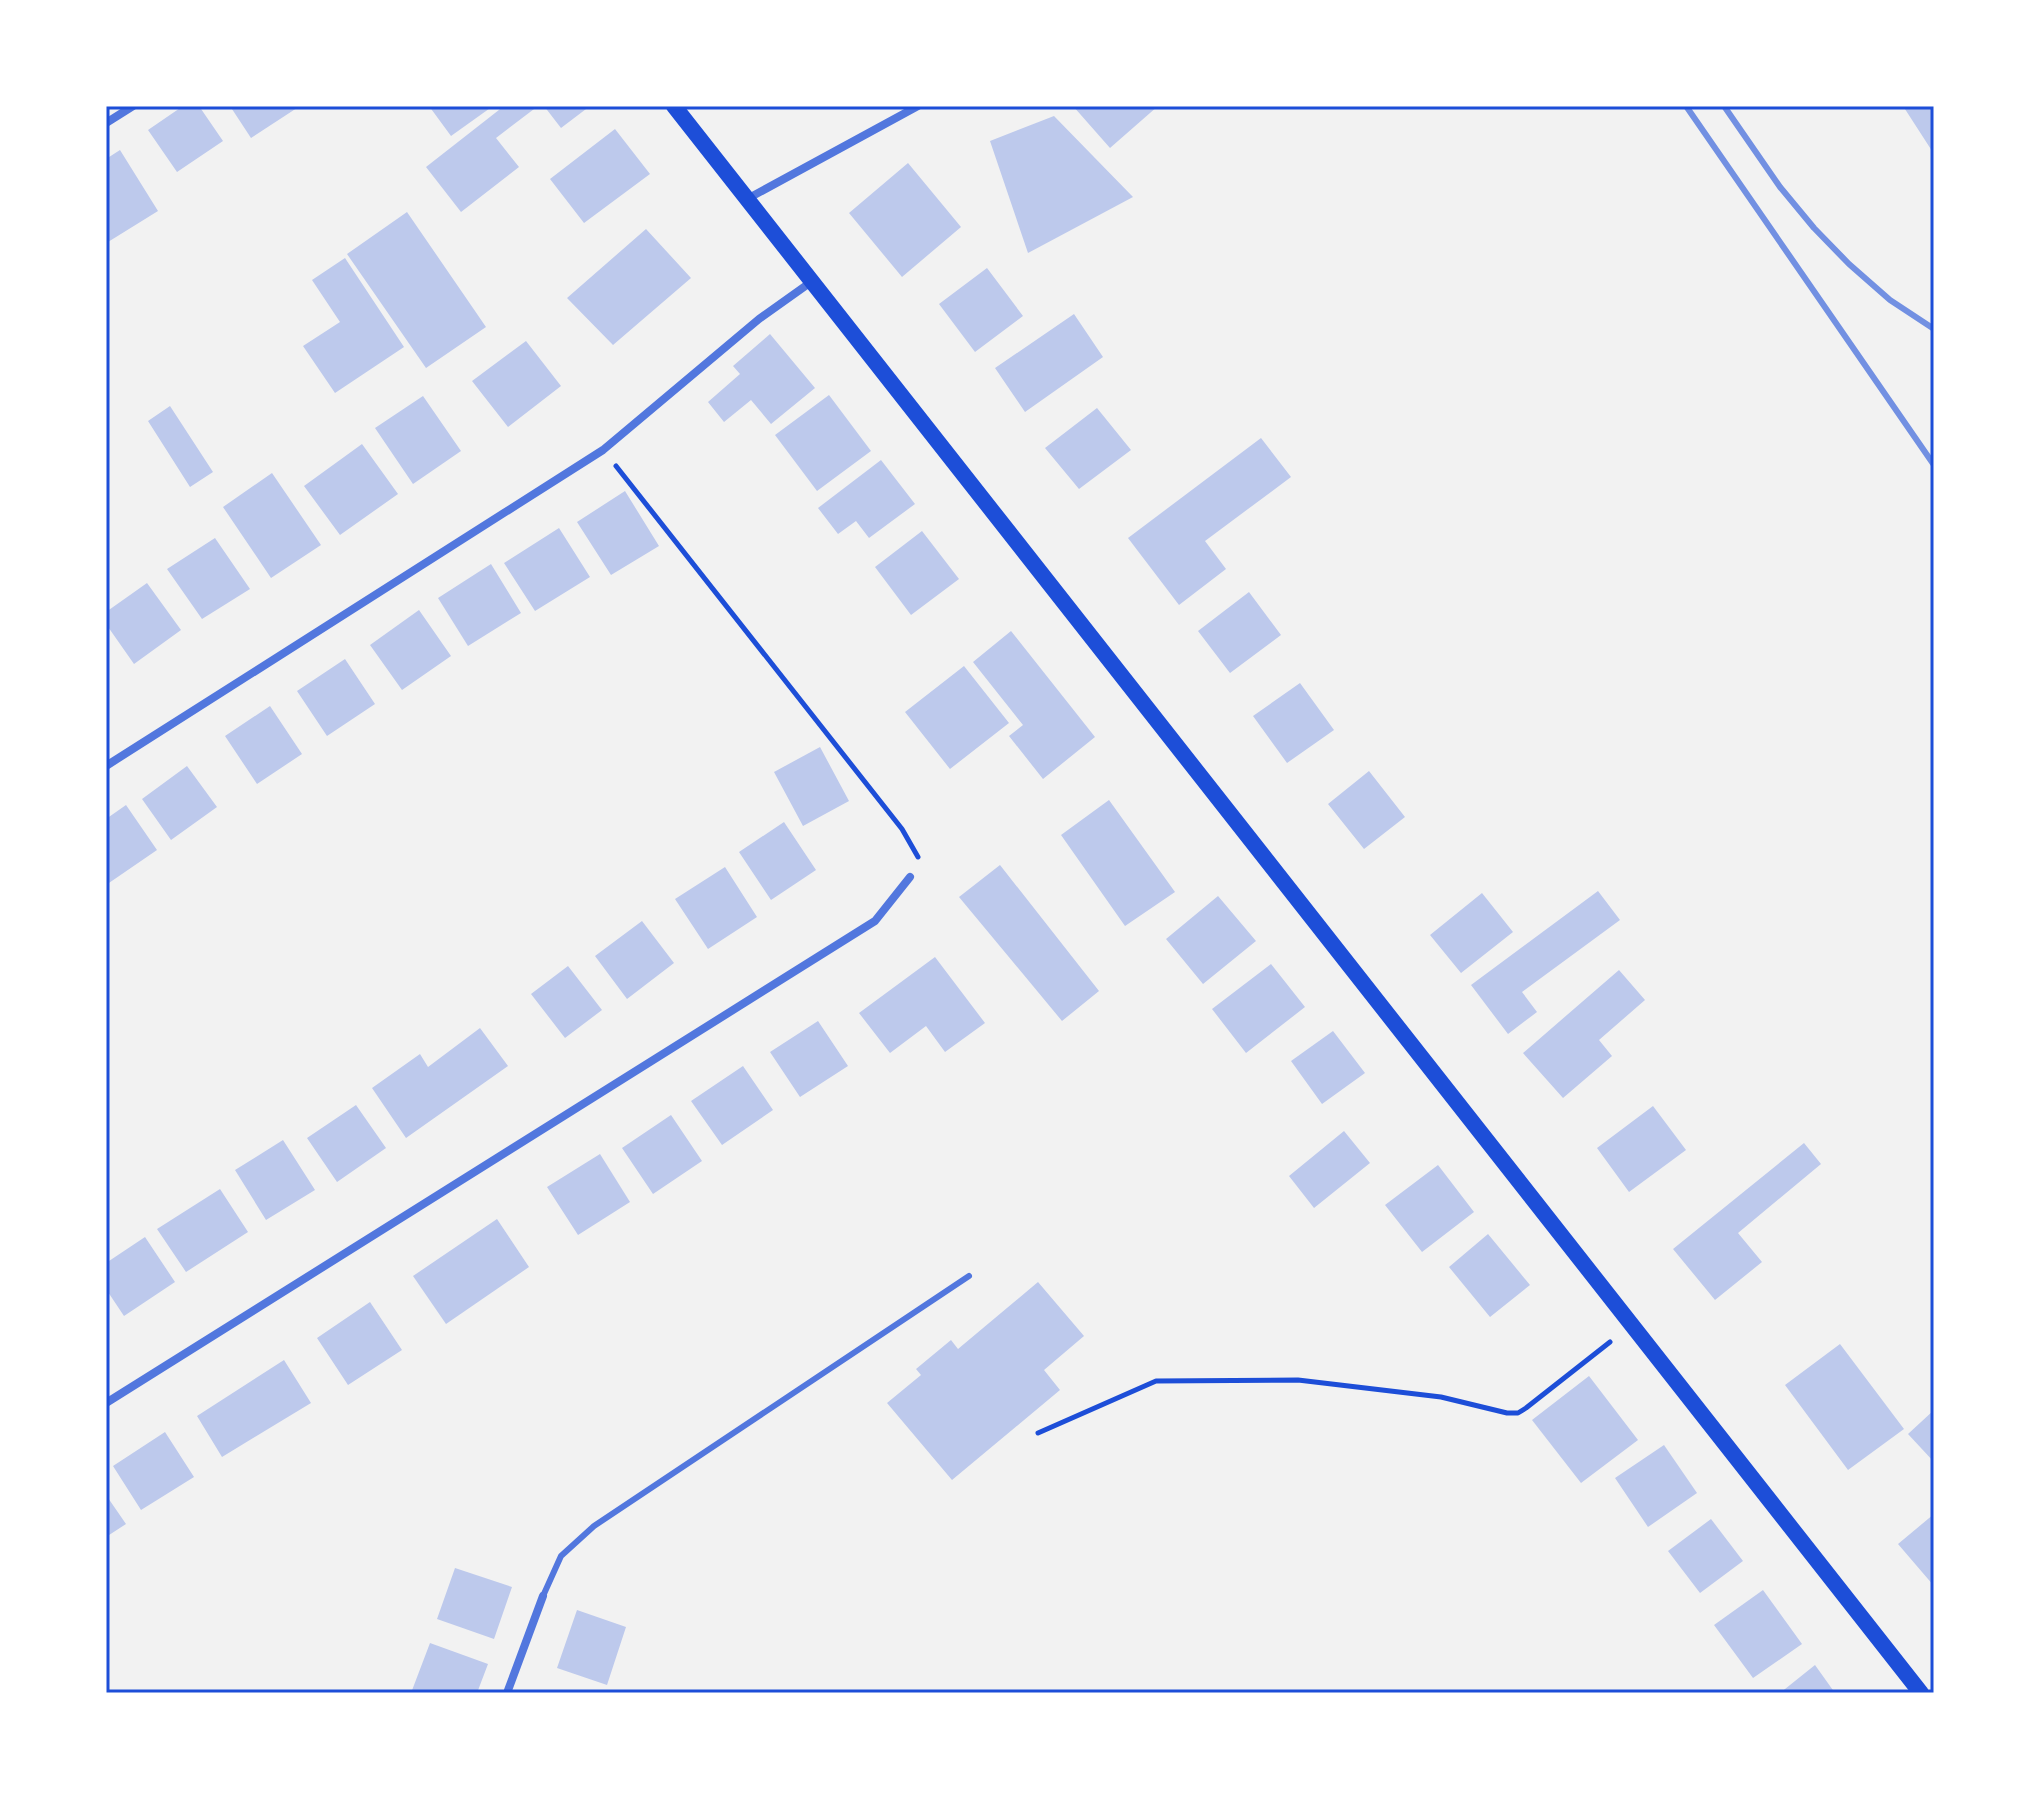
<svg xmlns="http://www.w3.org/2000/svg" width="2040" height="1799" font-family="'Roboto Condensed',sans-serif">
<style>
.building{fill:#bdc9ec}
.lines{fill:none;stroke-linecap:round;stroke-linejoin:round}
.path{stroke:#1d4ed8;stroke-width:5}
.service{stroke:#5277de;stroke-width:6}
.minor{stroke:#5277de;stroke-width:8}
.secondary{stroke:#1d4ed8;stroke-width:16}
.rail{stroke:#7290e2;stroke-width:6}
.neatline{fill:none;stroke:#1d4ed8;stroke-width:3}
</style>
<rect width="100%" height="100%" fill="#f2f2f2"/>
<path class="building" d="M183,106h16l24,35 -46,31 -29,-42z
M230,106h70l-49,32z
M429,106h64l-42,30z
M504,106h34l-42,32 23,29 -58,45 -35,-45z
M544,106h46l-29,22z
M1073,106h85l-48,42z
M1903,106h31v48z
M1054,116l79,81 -105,56 -38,-112z
M615,129l35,45 -66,49 -34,-44z
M120,150l38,61 -50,31 -2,-4v-79z
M908,163l53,64 -59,50 -53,-64z
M407,212l79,115 -60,41 -79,-114z
M646,229l45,49 -78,67 -46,-47z
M345,258l59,89 -69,46 -32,-47 37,-24 -28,-42z
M987,268l36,48 -48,36 -36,-48z
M1074,314l29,43 -78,55 -30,-44z
M770,334l45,54 -44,36 -20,-24 -27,22 -16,-20 32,-28 -7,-8z
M526,341l35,45 -53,41 -36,-46z
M829,395l42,56 -54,40 -42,-56z
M423,396l38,55 -48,33 -38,-56z
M170,406l43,66 -23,15 -42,-66z
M1097,408l34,42 -52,39 -34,-41z
M1261,438l30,39 -86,64 21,28 -47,36 -51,-67z
M362,444l36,50 -58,41 -36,-49z
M881,460l34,44 -46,34 -13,-17 -18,13 -20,-26z
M272,473l49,72 -50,33 -48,-71z
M625,491l34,55 -48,29 -34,-53z
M559,528l31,49 -55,34 -31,-48z
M922,531l37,48 -48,36 -36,-48z
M215,538l35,51 -48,30 -35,-50z
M491,564l30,49 -53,33 -30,-48z
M147,583l34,47 -47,34 -28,-40v-12z
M1249,592l32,43 -51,38 -32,-42z
M419,610l32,46 -49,34 -32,-45z
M1011,631l84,106 -52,42 -34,-43 14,-11 -50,-63z
M345,659l30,45 -48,32 -30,-45z
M964,666l45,57 -59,46 -45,-57z
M1300,683l34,47 -47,33 -34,-47z
M270,706l32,48 -45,30 -32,-48z
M820,747l29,54 -46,25 -29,-54z
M187,766l30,41 -46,33 -29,-41z
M1369,771l36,46 -41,32 -36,-45z
M1109,800l66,92 -50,34 -64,-91z
M126,805l31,45 -51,35v-66z
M784,822l32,48 -45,30 -32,-48z
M1000,865l99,126 -37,30 -103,-124z
M725,867l32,50 -49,32 -33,-50z
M1598,891l22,29 -98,72 15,20 -29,22 -37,-49z
M1482,893l31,39 -52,41 -31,-38z
M1218,896l38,45 -53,43 -37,-45z
M642,921l32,42 -47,36 -32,-43z
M935,957l50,66 -40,29 -19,-26 -36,27 -31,-40z
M1271,964l34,43 -59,46 -34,-44z
M568,966l34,44 -37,28 -34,-44z
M1619,970l26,30 -46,40 13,16 -49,42 -40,-45z
M818,1021l30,45 -48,31 -30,-45z
M480,1028l28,38 -102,72 -34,-50 48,-34 8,13z
M1333,1031l32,42 -43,31 -31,-43z
M743,1066l30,44 -51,35 -31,-44z
M356,1105l30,43 -49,34 -30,-44z
M1653,1106l33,44 -57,42 -32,-44z
M671,1115l31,46 -49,33 -31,-46z
M1344,1131l26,32 -56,45 -25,-32z
M283,1140l32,50 -49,30 -31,-50z
M1804,1143l17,21 -83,69 24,29 -47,38 -42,-51z
M600,1154l30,48 -52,33 -31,-48z
M1438,1165l36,47 -52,40 -37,-47z
M220,1189l28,43 -62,40 -29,-43z
M497,1219l32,48 -83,57 -33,-48z
M1488,1234l42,51 -40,32 -41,-50z
M145,1237l30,45 -51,34 -18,-27v-26z
M1038,1282l46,54 -40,34 16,20 -108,90 -65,-77 34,-28 -5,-6 35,-29 7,9z
M370,1302l32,48 -54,35 -31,-47z
M1840,1344l64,85 -56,41 -63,-85z
M284,1360l27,43 -89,54 -25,-41z
M1589,1376l49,64 -57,43 -49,-63z
M1934,1410v52l-26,-28z
M165,1432l29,45 -53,33 -28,-44z
M1664,1445l33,48 -49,34 -33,-49z
M106,1495l20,29 -20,13z
M1934,1514v72l-36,-42z
M1711,1519l32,42 -43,32 -32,-42z
M455,1568l57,19 -18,52 -57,-20z
M1763,1590l39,54 -49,34 -39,-53z
M577,1610l49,17 -19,58 -50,-17z
M430,1643l58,21 -11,29h-66z
M1815,1665l20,28h-55z"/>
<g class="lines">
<path class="path" d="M616,466l286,363 16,28
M1038,1433l118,-52 142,-1 143,17 66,16h11l8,-5 84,-66"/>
<path class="service" d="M543,1596l18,-40 33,-30 375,-250"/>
<path class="minor" d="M106,123l27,-17
M747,199l171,-93
M106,766l497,-316 156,-131 52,-37
M106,1403l769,-482 35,-44
M507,1693l36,-97"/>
<path class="secondary" d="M674,106l1247,1587"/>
<path class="rail" d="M1686,106l248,359
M1724,106l56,81 34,41 35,36 41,36 44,29"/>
</g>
<rect width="2040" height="1799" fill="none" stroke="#ffffff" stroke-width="216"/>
<rect x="108" y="108" width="1824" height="1583" class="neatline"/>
</svg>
